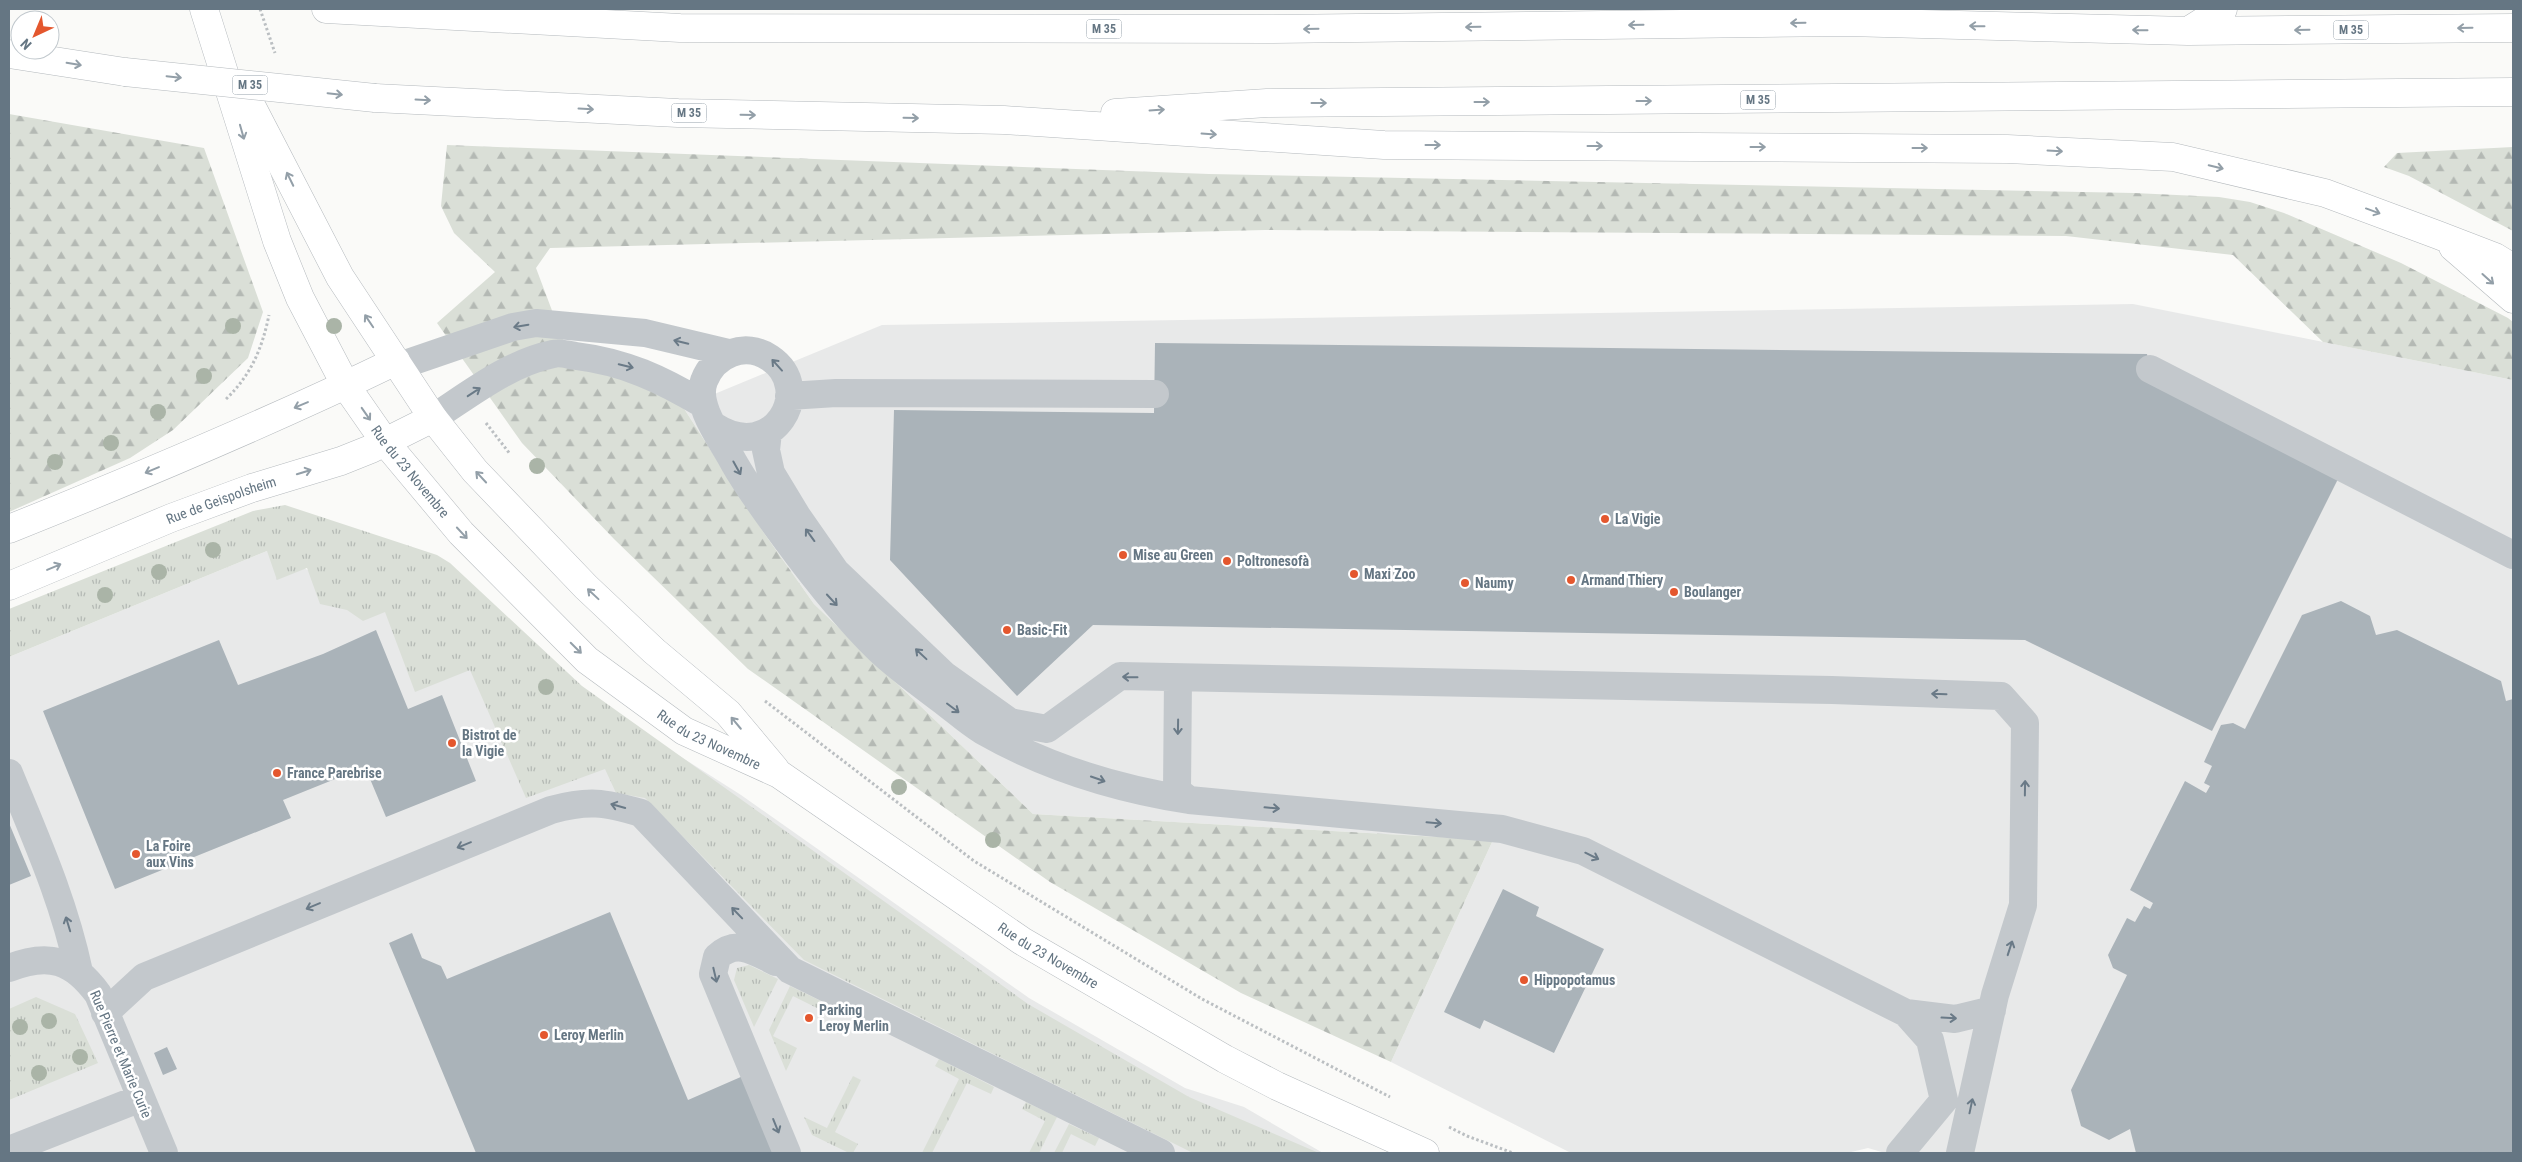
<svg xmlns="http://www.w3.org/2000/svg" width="2522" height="1162" font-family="'Roboto Condensed',sans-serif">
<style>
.built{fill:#e8e9e9}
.grass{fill:url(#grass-tufts)}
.forest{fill:url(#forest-firs)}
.building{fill:#aab3b9}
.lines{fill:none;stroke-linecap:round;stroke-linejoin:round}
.major-casing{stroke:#b5babe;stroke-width:29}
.highway-casing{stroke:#b4b9bd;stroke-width:29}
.path{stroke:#bbbfc2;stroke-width:3;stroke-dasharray:2.5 2.5;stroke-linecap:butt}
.minor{stroke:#c3c8cc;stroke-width:28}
.major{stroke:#fff;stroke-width:28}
.highway{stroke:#fff;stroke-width:28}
.highway-bridge-casing{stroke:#b4b9bd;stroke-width:29;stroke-linecap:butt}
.highway-bridge{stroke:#fff;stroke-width:28}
.tree{fill:#aab4a7}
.oneway{stroke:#939fa8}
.oneway2{stroke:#6a7a87}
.poi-dot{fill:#e4572e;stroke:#fff;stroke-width:2}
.labels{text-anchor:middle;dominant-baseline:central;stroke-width:5;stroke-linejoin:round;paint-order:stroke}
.shield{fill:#fff;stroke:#939fa8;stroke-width:1}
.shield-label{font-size:12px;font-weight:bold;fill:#657683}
.street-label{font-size:14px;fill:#657683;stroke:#fff}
.poi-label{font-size:14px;font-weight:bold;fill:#657683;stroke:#fff;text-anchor:start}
</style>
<defs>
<pattern id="grass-tufts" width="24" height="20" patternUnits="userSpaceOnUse" patternTransform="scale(1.25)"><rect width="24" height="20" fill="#dadfd7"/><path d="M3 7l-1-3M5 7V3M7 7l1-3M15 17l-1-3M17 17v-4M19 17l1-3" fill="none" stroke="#b4b9b4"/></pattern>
<pattern id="forest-firs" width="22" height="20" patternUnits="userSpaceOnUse" patternTransform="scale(1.25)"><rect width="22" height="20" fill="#dadfd7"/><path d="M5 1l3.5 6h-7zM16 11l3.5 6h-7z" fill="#b4b9b4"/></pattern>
</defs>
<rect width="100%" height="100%" fill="#fafaf8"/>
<path class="built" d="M2133,304l380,76v773h-628l-17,-5 -21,5h-276l-180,-91 102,-222 -460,-26 -219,-210 -50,-71 -81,-126 199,-82z
M267,551l334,155 140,89 288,203 156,90 59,19 79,46h-1314v-496z"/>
<path class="grass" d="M285,505l152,50 13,8 132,123 446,318 161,93 130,56h-126l-389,-193 -159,-162 -29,-5 -11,-24 -79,29 -56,-128 -55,22 -30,-80 -22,9 -16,-11 -27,-6 -13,-36 -30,12 -10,-29 -258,106v-48l244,-98z
M749,965l29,14 -24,48 -20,-47 3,-12z
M790,986l31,15 -4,7 -24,-12 -20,40 24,12 -11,23 -17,-41z
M36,997l39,17 23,49 -89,37v-91z
M939,1059l55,28 -3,7 -24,-11 -35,70h-10l37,-74 -24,-13z
M853,1076l8,4 -26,52 23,12 -5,9h-4l-37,-18 -8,-18 23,11z
M1026,1102l31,15 -18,36h-10l16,-32 -23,-12z
M1069,1124l30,14 -4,8 -24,-12 -9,19h-8z"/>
<path class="forest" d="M9,114l195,34 59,164 -15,46 -75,72 -43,28 -121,54z
M447,145l762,29 925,19 85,4 31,5 34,11 117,50 107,55 5,4v58l-190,-38 -90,-87 -167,-19 -801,-6 -715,18 -14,20 38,101 67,9 42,29 81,126 50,71 219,210 460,26 -102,222 -150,-69 -191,-111 -302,-213 -134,-130 -92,-96 -85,-120 58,-51 -41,-39 -13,-27z
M2513,147v84l-104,-55 -25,-9 13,-14z"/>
<path class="building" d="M1155,343l992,11 3,15 189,108 -127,254 -187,-91 -932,-15 -76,71 -127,-136 4,-150 260,3z
M2341,601l29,15 6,19 21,-5 104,51 5,20 7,-2v454h-377l-6,-24 -21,11 -28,-14 -10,-36 56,-115 -14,-7 -5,-13 19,-37 8,4 9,-16 6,3 3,-6 -23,-13 55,-109 21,12 4,-7 -6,-3 8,-17 -8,-4 17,-37 12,-2 12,6 57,-114z
M376,630l32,79 34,-14 34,86 -90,36 -21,-50 -82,33 8,18 -176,71 -72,-178 176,-71 19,45 85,-31z
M9,823l22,53 -22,9z
M1503,889l36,18 -3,9 68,33 -50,104 -70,-33 -4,9 -36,-17z
M610,912l78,188 55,-24 32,77h-299l-87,-210 23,-10 10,25 19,8 6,13z
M167,1047l10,22 -14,6 -9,-22z"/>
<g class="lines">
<g class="major-casing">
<g id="major">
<path id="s1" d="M204,9l73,232 23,57 46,88 39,56 76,91 126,127 97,71 95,43 243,167 203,118 52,27 148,67"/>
<path d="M241,86l99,191 93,141 42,53 111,116 68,64 74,62 47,56"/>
<path d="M9,529c130,-52 261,-107 387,-168"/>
<path id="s2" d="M9,586l162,-68 81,-30 89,-27 30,-12 62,-31"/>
</g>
</g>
<g class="highway-casing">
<path id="highway" d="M326,9l354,19 593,1 574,-7 341,9 325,-3
M2188,31l35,-22
M9,54l116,18
M375,98l303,15 326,7 380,25 623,4 166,8 152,36 113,42 57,22 18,11
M1115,113l152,-10 1246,-11
M2453,247l60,52"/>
</g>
<path class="path" d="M260,9l15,44
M226,399c25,-24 36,-50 43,-84
M486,423l24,31
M765,701l209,160 228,138 188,98
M1449,1127l18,9 46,17"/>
<path class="minor" d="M399,366l114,-39 23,-4 109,10 84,20
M2150,369l363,186
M789,396l47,-3 319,1
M433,418c37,-24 76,-55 120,-64 7,-2 16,1 23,2 49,6 85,23 127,48
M714,426c60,39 102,-37 56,-68 -25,-17 -56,-4 -66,23 -10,25 19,60 30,82 16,28 35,53 54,79 28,38 57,75 91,108 18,17 40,33 60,48 15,11 29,24 44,33 63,36 135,58 206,69
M768,432l-2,18 5,23 26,43 39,56 108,103 66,47 37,7 73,-53 712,14 169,6 24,27 -2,182 -28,90 -35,158
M1178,678l-1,113 12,9 313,29 81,22 323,162 24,27 14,60 -44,53
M9,773c27,66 55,128 70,199
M776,962c-21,-10 -39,-24 -59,-5l-4,17 74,179
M9,968c40,-16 64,-8 89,26l66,159
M105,1013l39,-36 407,-167c37,-10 53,-8 90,3l149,157 371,183
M1906,1013l49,6 37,-9
M9,1150l132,-52"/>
<use href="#major" class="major"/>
<use href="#highway" class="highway"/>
<g class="highway-bridge-casing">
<path id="highway-bridge" d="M125,72l250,26"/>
</g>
<use href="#highway-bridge" class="highway-bridge"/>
</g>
<g class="tree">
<circle cx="233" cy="326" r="8"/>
<circle cx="334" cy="326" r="8"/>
<circle cx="204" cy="376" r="8"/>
<circle cx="158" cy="412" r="8"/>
<circle cx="111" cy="443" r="8"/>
<circle cx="55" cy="462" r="8"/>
<circle cx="537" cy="466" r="8"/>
<circle cx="213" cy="550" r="8"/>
<circle cx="159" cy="572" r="8"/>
<circle cx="105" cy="595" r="8"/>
<circle cx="546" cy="687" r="8"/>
<circle cx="899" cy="787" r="8"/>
<circle cx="993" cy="840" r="8"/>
<circle cx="49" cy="1021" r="8"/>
<circle cx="20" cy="1027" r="8"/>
<circle cx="80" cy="1057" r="8"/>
<circle cx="39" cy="1073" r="8"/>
</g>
<defs><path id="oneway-shaft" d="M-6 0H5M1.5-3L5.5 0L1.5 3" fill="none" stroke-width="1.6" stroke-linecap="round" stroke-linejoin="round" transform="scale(1.25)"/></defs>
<g class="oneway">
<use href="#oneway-shaft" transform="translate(1798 23) rotate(179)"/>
<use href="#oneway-shaft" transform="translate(1636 25) rotate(179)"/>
<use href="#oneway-shaft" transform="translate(1977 26) rotate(-179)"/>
<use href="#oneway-shaft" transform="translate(1473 27) rotate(179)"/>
<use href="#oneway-shaft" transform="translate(2465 28) rotate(179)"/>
<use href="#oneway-shaft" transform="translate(1311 29) rotate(179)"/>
<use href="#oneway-shaft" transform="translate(2140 30) rotate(-179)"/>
<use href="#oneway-shaft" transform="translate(2302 30) rotate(179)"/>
<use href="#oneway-shaft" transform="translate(74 64) rotate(9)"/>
<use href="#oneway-shaft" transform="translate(174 77) rotate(6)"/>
<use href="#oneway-shaft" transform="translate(335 94) rotate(6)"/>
<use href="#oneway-shaft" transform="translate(423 100) rotate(3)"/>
<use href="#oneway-shaft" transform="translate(1644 101)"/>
<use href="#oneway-shaft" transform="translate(1482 102)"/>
<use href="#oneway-shaft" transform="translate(1319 103)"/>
<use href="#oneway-shaft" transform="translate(586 109) rotate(3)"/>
<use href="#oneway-shaft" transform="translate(1157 110) rotate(-4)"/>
<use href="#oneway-shaft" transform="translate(748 115) rotate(1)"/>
<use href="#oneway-shaft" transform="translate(911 118) rotate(1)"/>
<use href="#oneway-shaft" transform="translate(242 132) rotate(74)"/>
<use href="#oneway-shaft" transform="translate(1209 134) rotate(4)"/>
<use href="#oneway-shaft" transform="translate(1433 145)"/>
<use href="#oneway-shaft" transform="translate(1595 146)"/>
<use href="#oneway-shaft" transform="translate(1758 147)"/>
<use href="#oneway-shaft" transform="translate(1920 148)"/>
<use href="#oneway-shaft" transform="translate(2055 151) rotate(3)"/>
<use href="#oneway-shaft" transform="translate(2216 167) rotate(13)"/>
<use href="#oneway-shaft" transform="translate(290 179) rotate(-116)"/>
<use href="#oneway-shaft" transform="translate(2373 211) rotate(20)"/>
<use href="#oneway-shaft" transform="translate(2488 279) rotate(42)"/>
<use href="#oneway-shaft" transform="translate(369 321) rotate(-124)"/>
<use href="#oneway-shaft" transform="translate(301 405) rotate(157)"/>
<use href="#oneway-shaft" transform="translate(366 414) rotate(55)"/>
<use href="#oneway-shaft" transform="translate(152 470) rotate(157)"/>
<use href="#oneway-shaft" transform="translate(304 472) rotate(-17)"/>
<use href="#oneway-shaft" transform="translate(481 477) rotate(-133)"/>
<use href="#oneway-shaft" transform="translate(462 533) rotate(47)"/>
<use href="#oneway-shaft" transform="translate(54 567) rotate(-23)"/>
<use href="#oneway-shaft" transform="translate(593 594) rotate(-137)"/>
<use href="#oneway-shaft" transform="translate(576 648) rotate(45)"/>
<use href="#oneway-shaft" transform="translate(736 723) rotate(-130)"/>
</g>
<g class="oneway2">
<use href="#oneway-shaft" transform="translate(521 326) rotate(170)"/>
<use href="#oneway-shaft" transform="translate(681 342) rotate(-166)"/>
<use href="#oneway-shaft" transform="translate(777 365) rotate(-132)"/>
<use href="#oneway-shaft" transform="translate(626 366) rotate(14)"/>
<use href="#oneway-shaft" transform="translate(474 392) rotate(-33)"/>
<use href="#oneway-shaft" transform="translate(737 468) rotate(61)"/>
<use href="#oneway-shaft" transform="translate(810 535) rotate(-126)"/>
<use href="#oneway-shaft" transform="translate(832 600) rotate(47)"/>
<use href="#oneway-shaft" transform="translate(921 654) rotate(-137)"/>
<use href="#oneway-shaft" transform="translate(1130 677) rotate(-179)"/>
<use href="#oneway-shaft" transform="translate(1939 694) rotate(-178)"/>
<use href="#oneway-shaft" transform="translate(953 708) rotate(37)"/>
<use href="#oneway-shaft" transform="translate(1178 727) rotate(91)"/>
<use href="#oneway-shaft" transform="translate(1098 779) rotate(19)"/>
<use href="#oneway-shaft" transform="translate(2025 788) rotate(-89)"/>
<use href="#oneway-shaft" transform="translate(618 806) rotate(-164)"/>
<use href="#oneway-shaft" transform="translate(1272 808) rotate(5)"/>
<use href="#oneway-shaft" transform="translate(1434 823) rotate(5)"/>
<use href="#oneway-shaft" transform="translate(464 845) rotate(158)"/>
<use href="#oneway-shaft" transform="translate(1592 856) rotate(26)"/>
<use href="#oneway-shaft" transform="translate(313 906) rotate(157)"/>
<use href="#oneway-shaft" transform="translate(737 913) rotate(-134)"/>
<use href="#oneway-shaft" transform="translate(68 924) rotate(-107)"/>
<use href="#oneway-shaft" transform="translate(2010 948) rotate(-72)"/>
<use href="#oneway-shaft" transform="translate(715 975) rotate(77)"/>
<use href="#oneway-shaft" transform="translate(1949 1018) rotate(3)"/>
<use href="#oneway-shaft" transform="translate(1971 1106) rotate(-78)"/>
<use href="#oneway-shaft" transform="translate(776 1126) rotate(68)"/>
</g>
<g class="poi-dot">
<circle cx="1605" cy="519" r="5"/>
<circle cx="1123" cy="555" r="5"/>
<circle cx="1227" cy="561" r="5"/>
<circle cx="1354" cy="574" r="5"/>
<circle cx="1571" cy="580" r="5"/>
<circle cx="1465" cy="583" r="5"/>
<circle cx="1674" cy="592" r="5"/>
<circle cx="1007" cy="630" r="5"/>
<circle cx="452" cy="743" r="5"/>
<circle cx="277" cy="773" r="5"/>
<circle cx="136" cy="854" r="5"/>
<circle cx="1524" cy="980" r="5"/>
<circle cx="809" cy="1018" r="5"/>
<circle cx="544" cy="1035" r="5"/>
</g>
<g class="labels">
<g class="shield">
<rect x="1086.5" y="19.5" width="35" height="19" rx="4"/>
<rect x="2333.5" y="20.5" width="35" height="19" rx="4"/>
<rect x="232.5" y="75.5" width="35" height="19" rx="4"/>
<rect x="1740.5" y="90.5" width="35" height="19" rx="4"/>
<rect x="671.5" y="103.5" width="35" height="19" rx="4"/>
</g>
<g class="shield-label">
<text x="1104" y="29">M 35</text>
<text x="2351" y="30">M 35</text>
<text x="250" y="85">M 35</text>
<text x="1758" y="100">M 35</text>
<text x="689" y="113">M 35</text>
</g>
<g class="street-label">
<text stroke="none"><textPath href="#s1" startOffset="511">Rue du 23 Novembre</textPath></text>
<text stroke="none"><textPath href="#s2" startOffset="229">Rue de Geispolsheim</textPath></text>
<text stroke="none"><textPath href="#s1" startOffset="916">Rue du 23 Novembre</textPath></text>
<text stroke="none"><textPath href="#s1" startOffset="1319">Rue du 23 Novembre</textPath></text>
<text transform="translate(121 1054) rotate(67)">Rue Pierre et Marie Curie</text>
</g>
<g class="poi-label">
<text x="1615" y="519">La Vigie</text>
<text x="1133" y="555">Mise au Green</text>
<text x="1237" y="561">Poltronesofà</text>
<text x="1364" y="574">Maxi Zoo</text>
<text x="1581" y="580">Armand Thiery</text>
<text x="1475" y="583">Naumy</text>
<text x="1684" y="592">Boulanger</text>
<text x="1017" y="630">Basic-Fit</text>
<text x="462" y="735">Bistrot de<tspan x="462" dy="16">la Vigie</tspan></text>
<text x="287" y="773">France Parebrise</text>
<text x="146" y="846">La Foire<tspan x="146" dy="16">aux Vins</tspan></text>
<text x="1534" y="980">Hippopotamus</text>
<text x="819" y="1010">Parking<tspan x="819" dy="16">Leroy Merlin</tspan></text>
<text x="554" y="1035">Leroy Merlin</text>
</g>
</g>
<rect width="2522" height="1162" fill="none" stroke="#657683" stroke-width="20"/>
<g transform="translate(35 35) rotate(224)"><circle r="24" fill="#ffffff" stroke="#c1c8cd"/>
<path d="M0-4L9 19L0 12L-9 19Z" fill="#e4572e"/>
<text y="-8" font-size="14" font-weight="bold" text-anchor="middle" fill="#657683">N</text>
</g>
</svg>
